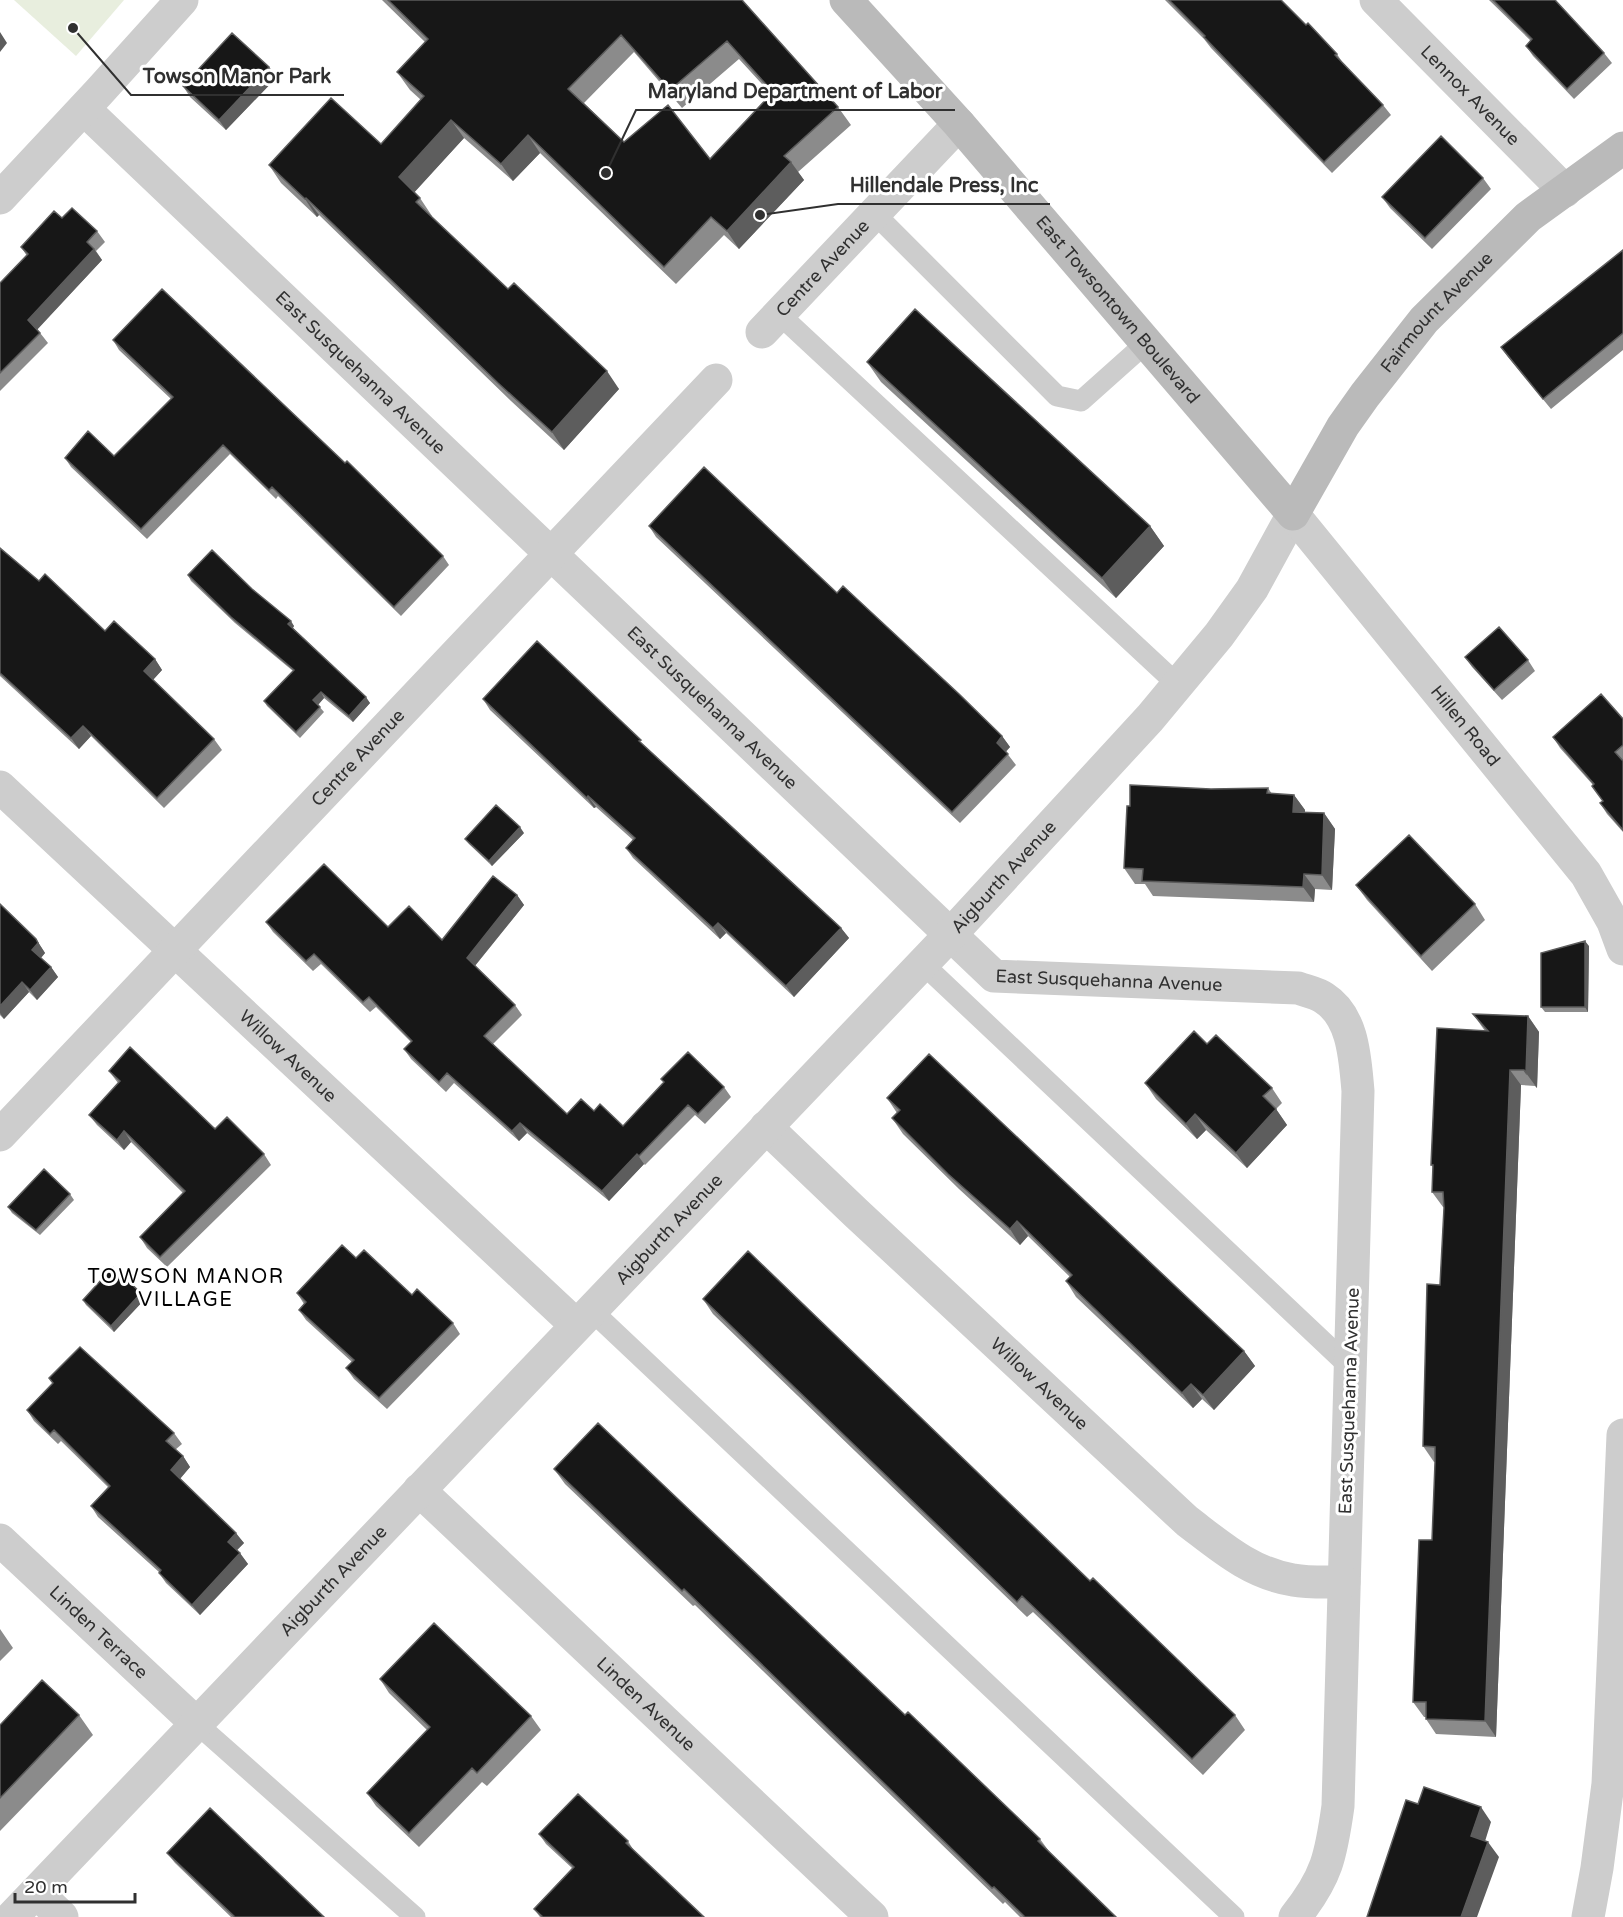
<svg xmlns="http://www.w3.org/2000/svg" width="1623" height="1917" font-family="'Varela Round',sans-serif">
<style>
.green{fill:#e8eede}
.lines{fill:none;stroke-linecap:round;stroke-linejoin:round}
.service{stroke:#cdcdcd;stroke-width:21}
.minor{stroke:#cdcdcd;stroke-width:33}
.tertiary{stroke:#cdcdcd;stroke-width:33}
.secondary{stroke:#bababa;stroke-width:33}
.wall{fill:#8b8b8b;fill-rule:evenodd}
.shaded-wall{fill:#5d5d5d}
.building{fill:#171717;stroke:#5d5d5d;stroke-width:1.5;fill-rule:evenodd}
.labels{text-anchor:middle;dominant-baseline:central;stroke-width:6;stroke-linejoin:round;paint-order:stroke}
.street-label{font-size:18px;fill:#303030;stroke:#fff}
.neighbourhood-label{font-size:20px;letter-spacing:1.5px;fill:#000;stroke:#fff}
.leader{fill:none;stroke:#303030;stroke-width:2}
.callout-dot{fill:#303030;stroke:#fff;stroke-width:2}
.callout-label{font-size:20px;text-anchor:middle;font-weight:bold;fill:#303030;stroke:#fff;stroke-width:6;stroke-linejoin:round;paint-order:stroke}
</style>
<rect width="100%" height="100%" fill="#fff"/>
<path class="green" d="M14,0h110l-48,56z"/>
<g class="lines">
<path class="service" d="M874,213l183,183 24,5 65,-58
M779,314l399,371
M922,963l428,404
M591,1310l643,607
M196,1723l219,194"/>
<g class="minor">
<path id="s1" d="M1376,0l189,191"/>
<path id="s2" d="M84,109l910,867 304,12c8,3 19,5 26,10 30,19 31,62 34,93l-20,715c-7,50 -11,71 -43,111"/>
<path d="M0,198l99,-106 83,-92"/>
<path id="s3" d="M762,332l197,-208"/>
<path id="s4" d="M0,787l576,538"/>
<path id="s5" d="M766,1127l90,86 331,308c33,25 63,52 106,59 16,3 34,2 51,2"/>
<path id="s6" d="M0,1135l716,-755"/>
<path id="s7" d="M419,1490l453,427"/>
<path id="s8" d="M0,1540l196,183"/>
<path d="M36,1892l26,25"/>
<path id="s9" d="M12,1917l939,-983 199,-216 69,-83 33,-46 41,-75"/>
</g>
<g class="tertiary">
<path id="s10" d="M1293,514l293,360 27,48 10,27"/>
<path d="M1588,1917l9,-49 11,-84 15,-349"/>
</g>
<path class="secondary" id="s11" d="M846,0l113,124 334,390 50,-88 22,-31 59,-75 104,-103 95,-69"/>
</g>
<path class="wall" d="M382,0h360l96,107 13,18 -53,47 6,8 -65,69 -15,-14 -48,49 -136,-131 -27,28 -49,-43 -50,54 6,6 12,18 -1,1 77,72 111,100 -55,61 -53,-49 -192,-186 -2,2 -36,-34 -12,-18 112,-21 40,-44 -11,-10 -13,-18 28,-30zM634,52l48,56 57,-49 32,35 -61,65 -86,-17 -40,-39z
M1165,0h116l25,25 31,29 7,11 39,40 8,10 -59,58 -121,-125 -7,-9z
M1489,0h66l49,53 8,10 -38,36 -41,-43 -7,-10 5,-5z
M269,67l8,10 -51,53 -36,-33 -7,-11z
M1483,178l8,11 -59,60 -42,-41 -8,-11z
M62,218l35,13 8,11 -9,9 6,9 -65,69 11,14 -48,48v-108l27,-27 -6,-9z
M1623,250v100l-72,59 -43,-52 -7,-10z
M113,340l232,123 98,93 6,9 -48,51 -123,-120 -2,3 -46,-45 -83,85 -76,-72 -6,-9 49,-2 57,-57 -52,-49z
M867,362l283,164 14,20 -48,52 -235,-216z
M649,526l353,210 8,11 -4,5 10,13 -56,58 -304,-286z
M0,548l39,33 66,50 50,28 7,11 -9,10 61,59 8,11 -58,58 -73,-72 -12,13 -79,-73z
M188,575l64,14 42,37 -1,2 77,75 -17,19 -29,-24 -6,7 6,7 -24,26 -33,-32 -3,-5 29,-30 -58,-48 -44,-42z
M1465,657l63,3 7,11 -33,29 -30,-33z
M483,699l163,48 195,181 8,10 -55,59 -68,-64 -6,6 -87,-81 -7,-10 7,-8 -37,-33 -2,1 -104,-98z
M1623,719v113l-16,-18 -7,-11 3,-2 -11,-15 1,-1 -33,-37 -7,-11z
M1268,788l4,6 22,1 11,15v3h19l11,16 -3,61 -17,-1 -1,13 -161,-6 -8,-12h-10l-11,-16 6,-62 81,-17z
M524,833l-32,33 -23,-22 -4,-5z
M1356,885l119,19 10,16 -53,51 -65,-71z
M517,895l7,10 -49,61 40,39 7,10 -29,29 74,70 27,-3 29,15 41,-44 -3,-3 63,8 7,10 -26,27 -10,-9 -50,50 -1,-1 -35,37 -82,-68 -8,8 -65,-58 -8,9 -35,-33 -7,-10 7,-7 -35,-35 -6,5 -49,-48 -8,7 -40,-39 -7,-10 122,5 54,13z
M0,904l36,35 9,14 -4,5 10,9 7,10 -21,23 -8,-8 -25,27 -4,-4z
M1589,946l-1,66h-43l-4,-5z
M1473,1014l55,2 11,16 -2,56 -2,-2 -14,-1 -25,652 -60,-3 -10,-15v-2h-2l-11,-15 19,-162 3,-78h-1l-11,-16 17,-161 4,-78h-1l-11,-15 1,-25 -2,-2 54,-134z
M1207,1044l65,44 10,15 -6,6 11,16 -40,43 -41,-38 -9,9 -41,-40 -11,-16z
M109,1071l155,83 7,11 -104,102 -20,-19 -7,-11 43,-44 -52,-51 -7,8 -27,-25 -8,-10 29,-32z
M887,1098l357,253 11,15 -41,44 -12,-11 -9,9 -117,-111 -10,-16 4,-4 -42,-41 -8,9 -61,-56 -56,-55 -11,-16 5,-5z
M70,1194l4,6 -34,35 -28,-22 -4,-6z
M356,1258l97,65 7,11 -73,75 -33,-30 -8,-11 6,-6 -46,-42 -7,-10 5,-6 -7,-11z
M145,1299l-31,33 -28,-27 -3,-5z
M703,1299l387,282 145,134 10,15 -42,45 -170,-163 -6,5 -314,-303z
M49,1378l125,55 8,11 -7,6 8,6 7,11 -10,12 64,64 -7,7 11,14 -48,51 -34,-32 -7,-10v-1l-61,-55 -7,-11 17,-19 -47,-46 -3,3 -24,-23 -7,-11 26,-27z
M554,1469l351,246 135,124 11,15 65,63h-96l-15,-15 -2,2 -308,-299 -2,1 -128,-122z
M0,1629l13,19 -13,13z
M380,1679l151,37 10,14 -54,56 -5,-4 -63,65 -43,-41 -9,-13 60,-63 -38,-37z
M79,1715l14,20 -93,96v-106z
M539,1834l89,7 6,10 70,66h-164l-6,-8 38,-41 -26,-24z
M167,1853l157,64h-93l-56,-54z"/>
<path class="shaded-wall" d="M0,32l7,11 -7,9z
M269,67l8,10 -51,53 -7,-10z
M451,120l13,18 -52,57 -13,-18z
M528,135l12,18 -27,28 -12,-17z
M791,162l13,18 -65,69 -12,-18z
M306,198l13,17 -2,2 -12,-18z
M94,249l8,11 -66,71 -8,-11z
M607,371l12,18 -55,61 -12,-18z
M1150,526l14,20 -48,52 -14,-20z
M291,621l3,5 -2,3 -4,-5z
M155,659l7,11 -11,12 -7,-11z
M321,692l3,6 -7,8 -4,-6z
M366,697l4,6 -17,19 -4,-6z
M83,726l8,10 -12,13 -8,-11z
M1002,736l8,11 -6,6 -7,-10z
M1294,795l11,15 -1,18 -11,-16z
M588,796l8,11 -2,1 -7,-10z
M1324,813l11,16 -3,61 -10,-15z
M520,827l4,6 -32,33 -3,-5z
M1304,874l11,15 -1,13 -11,-15z
M517,895l7,10 -51,63 -6,-10z
M718,923l8,10 -6,6 -7,-11z
M841,928l8,10 -55,59 -8,-11z
M36,939l9,14 -6,7 -7,-10z
M1585,941l4,5 -1,66 -3,-5z
M51,967l7,10 -21,23 -7,-10z
M22,982l7,10 -25,27 -4,-6v-7z
M1528,1016l11,16 -2,56 -11,-15z
M1510,1070l11,15 -25,652 -11,-16z
M1276,1109l11,16 -40,43 -11,-15z
M1195,1114l11,16 -9,9 -11,-15z
M520,1123l7,10 -8,8 -7,-10z
M124,1131l7,11 -7,8 -7,-10z
M637,1154l7,10 -35,37 -7,-10z
M1017,1221l11,15 -8,9 -10,-16z
M141,1293l4,6 -31,33 -3,-6z
M1244,1351l11,15 -41,44 -11,-15z
M1191,1384l11,15 -9,9 -11,-15z
M183,1456l7,11 -12,14 -7,-11z
M236,1533l8,10 -9,9 -7,-10z
M240,1553l8,11 -48,51 -8,-10z
M1481,1807l10,15 -9,29 -11,-15z
M1488,1842l11,15 -22,60h-16z"/>
<path class="building" d="M388,0h354l96,107 -54,49 7,6 -64,69 -16,-14 -47,50 -136,-132 -27,29 -50,-44 -52,57 21,21 -4,4 92,87 6,-6 93,88 -55,61 -54,-49 -192,-185 -1,1 -36,-34 62,-67 50,46 43,-48 -27,-24 31,-33zM621,35l49,55 57,-49 46,51 -63,67 -42,-54 -44,37 -56,-53z
M1169,0h112l25,25 2,-2 29,31 -2,1 48,50 -59,57 -120,-125 1,-1z
M1493,0h62l49,53 -37,36 -41,-43 6,-7z
M232,33l37,34 -50,53 -36,-34z
M1441,136l42,42 -58,60 -43,-41z
M72,208l25,23 -10,11 7,7 -66,71 12,13 -40,40v-90l28,-29 -7,-7 33,-36 8,7z
M1623,250v83l-80,66 -42,-52z
M162,289l183,174 2,-2 96,95 -49,51 -122,-120 -3,3 -46,-45 -82,84 -76,-71 23,-27 26,25 59,-59 -60,-57z
M915,309l235,217 -48,52 -235,-216z
M704,467l133,126 6,-7 116,108 43,42 -5,7 11,11 -56,58 -303,-286z
M0,548l39,33 6,-7 60,57 9,-10 41,38 -11,12 70,68 -57,59 -74,-72 -12,12 -71,-65z
M212,550l40,39 39,32 -3,3 78,73 -17,19 -28,-24 -8,8 7,7 -24,25 -32,-31 30,-31 -63,-53 -43,-42z
M1499,627l29,33 -34,30 -29,-33z
M537,641l104,99 -2,1 202,187 -55,58 -68,-63 -5,5 -87,-80 9,-10 -47,-42 -1,2 -104,-99z
M1601,694l22,25v26l-8,7 8,9v69l-23,-27 3,-2 -11,-15 2,-2 -41,-47z
M1130,785l81,4 57,-1 -1,5 27,2 -1,17 31,1 -2,62 -18,-1 -1,13 -161,-6 1,-12 -19,-1 3,-62h3z
M496,805l24,22 -31,34 -24,-22z
M1409,835l66,69 -54,52 -65,-71z
M324,864l64,63 21,-21 33,34 51,-64 24,19 -50,63 48,47 -31,31 83,78 14,-15 13,12 6,-7 23,22 41,-44 -3,-3 27,-27 36,35 -26,27 -10,-9 -49,51 -2,-2 -35,37 -82,-68 -8,8 -65,-58 -8,9 -35,-33 8,-8 -43,-44 -6,5 -49,-48 -8,7 -40,-39z
M0,904l36,35 2,4 -6,7 19,17 -21,23 -8,-8 -22,24z
M1585,941v66h-44v-54z
M1473,1014l55,2 -2,57 -2,-3h-14l-25,651 -59,-2v-17h-13l6,-162h13l3,-77v-16l-12,-1 4,-162 13,1 4,-77 -1,-16h-11l1,-27h-2l6,-137 51,3z
M1194,1031l13,13 9,-9 56,53 -9,8 13,13 -40,44 -41,-39 -9,10 -41,-41z
M130,1047l85,82 12,-12 37,37 -104,103 -20,-20 45,-46 -61,-60 -7,9 -28,-25 31,-34 -11,-10z
M929,1054l315,297 -41,44 -12,-11 -9,9 -116,-112 6,-6 -55,-54 -7,8 -62,-55 -56,-56 8,-8 -13,-12z
M44,1169l26,25 -34,36 -28,-23z
M342,1245l14,13 8,-8 48,45 5,-6 36,34 -74,75 -33,-30 8,-8 -55,-50 7,-8 -9,-9z
M748,1251l342,330 3,-3 142,137 -43,44 -170,-163 -5,6 -314,-303z
M113,1267l28,26 -30,33 -28,-26z
M80,1347l94,86 -8,8 17,15 -12,14 65,63 -8,9 12,11 -48,52 -33,-32 2,-3 -70,-64 19,-20 -56,-56 -4,4 -23,-24 26,-27 -4,-5z
M598,1423l307,292 3,-3 132,127 -2,2 78,76h-91l-31,-30 -2,1 -308,-299 -2,2 -128,-122z
M434,1623l97,93 -54,57 -5,-5 -63,65 -42,-40 63,-66 -50,-48z
M42,1680l37,35 -79,83v-73z
M1424,1787l57,20 -10,29 17,6 -27,75h-94l39,-117 12,4z
M578,1794l50,47 -2,2 78,74h-161l-9,-8 40,-42 -35,-33z
M210,1808l114,109h-89l-68,-64z"/>
<g class="labels">
<g class="street-label">
<text stroke="none"><textPath href="#s1" startOffset="134">Lennox Avenue</textPath></text>
<text stroke="none"><textPath href="#s3" startOffset="88">Centre Avenue</textPath></text>
<text stroke="none"><textPath href="#s11" startOffset="412">East Towsontown Boulevard</textPath></text>
<text stroke="none"><textPath href="#s11" startOffset="930">Fairmount Avenue</textPath></text>
<text stroke="none"><textPath href="#s2" startOffset="382">East Susquehanna Avenue</textPath></text>
<text stroke="none"><textPath href="#s2" startOffset="868">East Susquehanna Avenue</textPath></text>
<text stroke="none"><textPath href="#s10" startOffset="273">Hillen Road</textPath></text>
<text stroke="none"><textPath href="#s6" startOffset="520">Centre Avenue</textPath></text>
<text stroke="none"><textPath href="#s9" startOffset="1437">Aigburth Avenue</textPath></text>
<text stroke="none"><textPath href="#s2" startOffset="1372">East Susquehanna Avenue</textPath></text>
<text stroke="none"><textPath href="#s4" startOffset="394">Willow Avenue</textPath></text>
<text stroke="none"><textPath href="#s9" startOffset="951">Aigburth Avenue</textPath></text>
<text stroke="none"><textPath href="#s5" startOffset="375">Willow Avenue</textPath></text>
<text transform="translate(1349 1401) rotate(-88)">East Susquehanna Avenue</text>
<text stroke="none"><textPath href="#s9" startOffset="465">Aigburth Avenue</textPath></text>
<text stroke="none"><textPath href="#s8" startOffset="135">Linden Terrace</textPath></text>
<text stroke="none"><textPath href="#s7" startOffset="312">Linden Avenue</textPath></text>
</g>
<g class="neighbourhood-label">
<text x="186" y="1277">TOWSON MANOR<tspan x="186" dy="23">VILLAGE</tspan></text>
</g>
</g>
<path class="leader" d="M73 28L131 95H344M606 173L636 110H955M760 215L838 204H1050"/>
<g class="callout-dot">
<circle cx="73" cy="28" r="6"/>
<circle cx="606" cy="173" r="6"/>
<circle cx="760" cy="215" r="6"/>
</g>
<g class="callout-label">
<text x="237" y="83">Towson Manor Park</text>
<text x="795" y="98">Maryland Department of Labor</text>
<text x="944" y="192">Hillendale Press, Inc</text>
</g>
<path d="M15 1893v9h120v-9" fill="none" stroke="#303030" stroke-width="3"/>
<text x="24" y="1893" font-size="18" fill="#303030" stroke="#ffffff" stroke-width="4.5" paint-order="stroke">20 m</text>
</svg>
